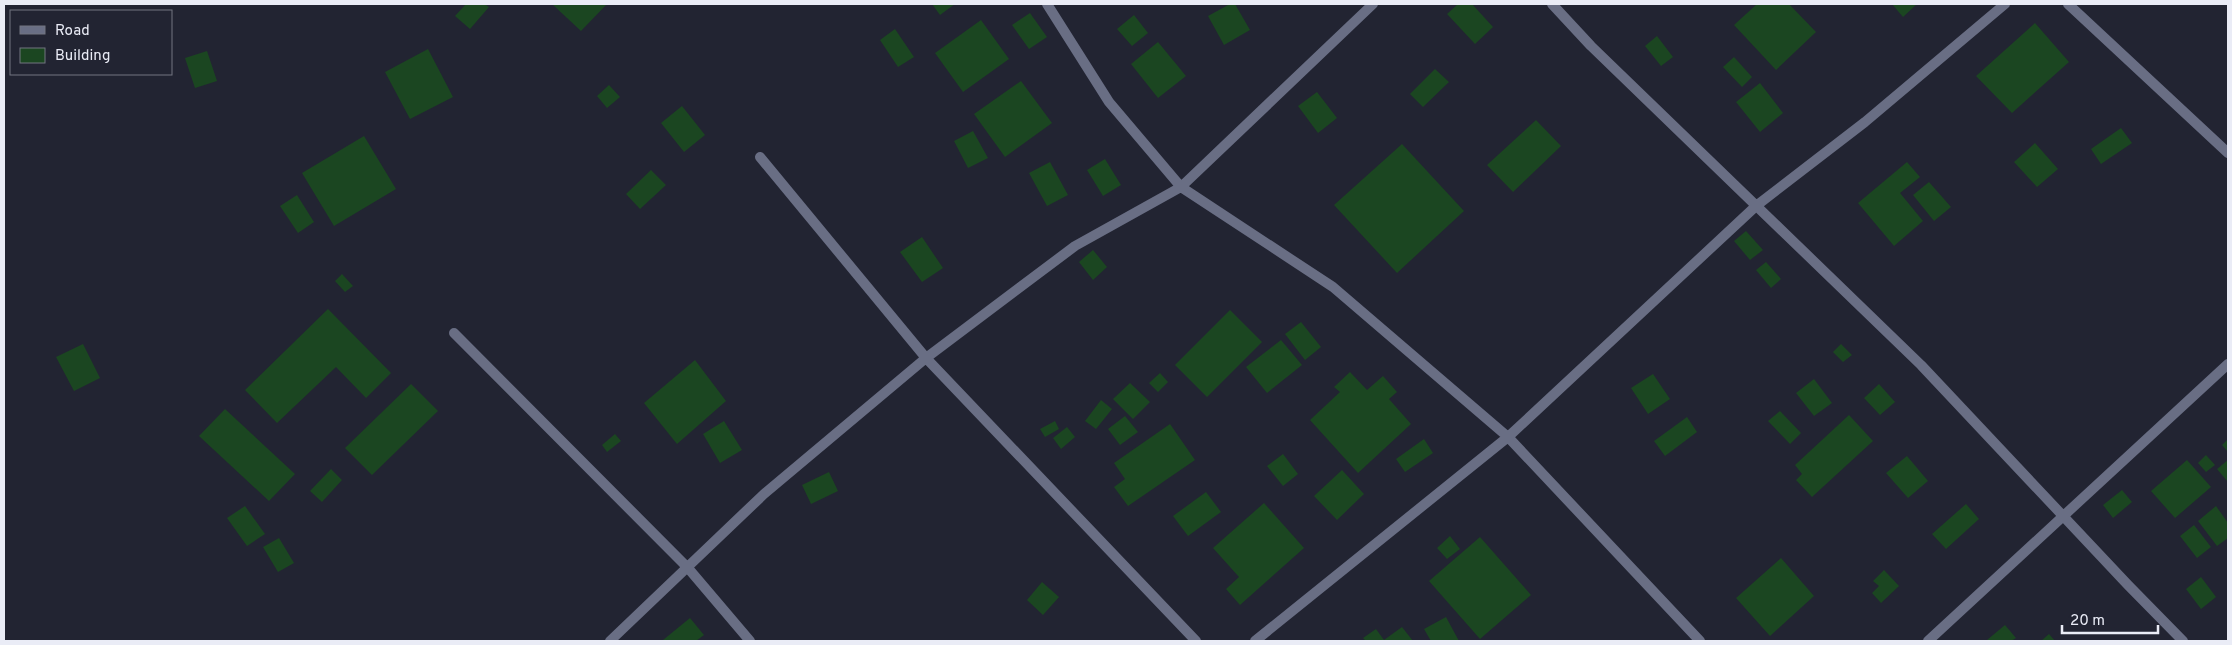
<svg xmlns="http://www.w3.org/2000/svg" width="2232" height="645" font-family="Overpass,sans-serif">
<style>
.building{fill:#1b4621}
.lines{fill:none;stroke-linecap:round;stroke-linejoin:round}
.street{stroke:#696e84;stroke-width:10}
</style>
<rect width="100%" height="100%" fill="#222432"/>
<path class="building" d="M466,4h18l5,3 -19,22 -15,-13z
M552,4h55l-26,27z
M932,4h23l-15,11z
M1230,4h5l15,26 -26,15 -16,-29z
M1458,4h14l21,23 -18,17 -28,-30z
M1757,4h32l27,28 -40,38 -42,-45z
M1892,4h25l-14,13z
M1030,13l17,24 -18,12 -17,-24z
M1134,15l14,18 -16,13 -15,-17z
M981,20l28,39 -46,33 -28,-39z
M2035,23l34,39 -57,51 -36,-37z
M895,29l19,28 -16,10 -18,-27z
M1657,36l16,21 -12,9 -16,-20z
M1158,42l28,34 -28,22 -27,-34z
M428,49l25,48 -43,22 -25,-47z
M207,51l10,30 -22,7 -10,-30z
M1734,57l18,20 -10,10 -19,-20z
M1435,69l14,13 -26,25 -13,-13z
M1021,81l31,42 -47,34 -31,-43z
M1760,83l23,30 -23,19 -24,-30z
M609,85l11,12 -13,11 -10,-12z
M1317,92l20,26 -19,15 -20,-27z
M682,106l23,29 -21,17 -23,-29z
M1536,120l25,26 -48,46 -26,-27z
M2121,128l11,15 -31,21 -10,-15z
M973,131l15,27 -20,10 -14,-27z
M364,136l32,53 -62,37 -32,-53z
M2035,143l23,26 -21,18 -23,-25z
M1402,144l62,67 -67,62 -63,-68z
M1105,159l16,26 -18,11 -16,-26z
M1050,162l18,33 -21,11 -18,-33z
M1907,162l13,15 -20,16 23,28 -29,25 -36,-43z
M651,170l15,15 -26,24 -14,-15z
M1929,182l22,25 -17,14 -21,-26z
M297,195l17,27 -16,11 -18,-27z
M1746,231l17,19 -13,10 -16,-19z
M922,237l21,31 -21,14 -22,-30z
M1093,250l14,17 -14,13 -14,-18z
M1766,262l15,17 -10,9 -15,-18z
M342,274l11,12 -8,6 -10,-11z
M328,309l63,64 -25,25 -30,-31 -59,56 -32,-33z
M1230,310l32,32 -55,55 -32,-32z
M1301,322l20,25 -16,13 -20,-26z
M1281,340l21,25 -35,28 -21,-26z
M83,344l17,34 -26,13 -18,-34z
M1841,344l11,11 -9,7 -10,-10z
M695,360l31,41 -49,43 -33,-41z
M1350,372l17,18 16,-14 14,16 -8,7 22,25 -53,49 -48,-53 30,-28 -6,-5z
M1160,373l8,9 -10,10 -9,-9z
M1653,374l17,25 -22,15 -17,-26z
M1814,379l18,24 -18,13 -18,-23z
M1130,383l20,19 -17,17 -20,-20z
M411,384l27,27 -66,64 -27,-27z
M1879,384l16,18 -15,13 -16,-17z
M1101,400l11,9 -16,20 -11,-8z
M225,409l70,65 -26,27 -70,-65z
M1780,411l21,22 -11,11 -22,-23z
M1849,415l24,26 -61,56 -16,-17 6,-6 -7,-9z
M1125,416l13,16 -18,13 -12,-16z
M1687,417l10,15 -32,24 -11,-15z
M724,421l18,29 -22,13 -17,-29z
M1055,421l4,8 -14,8 -5,-8z
M1170,424l25,36 -67,46 -14,-19 11,-8 -11,-16z
M1067,427l8,10 -14,12 -8,-11z
M615,434l6,7 -14,11 -5,-7z
M1424,439l9,14 -28,19 -9,-13z
M2228,439v13l-6,-7z
M1283,454l15,20 -15,12 -16,-20z
M2206,455l9,10 -9,7 -8,-9z
M1907,456l21,25 -20,17 -22,-25z
M2187,460l24,27 -36,31 -24,-27z
M2228,460v22l-11,-13z
M331,469l11,11 -20,22 -12,-11z
M1342,470l22,24 -27,26 -23,-24z
M829,472l9,19 -27,13 -9,-19z
M2122,490l10,12 -19,16 -10,-13z
M1206,492l15,20 -33,24 -15,-20z
M1264,503l40,45 -64,57 -14,-16 13,-12 -26,-29z
M1966,504l13,15 -33,30 -14,-15z
M245,506l20,28 -18,12 -20,-28z
M2216,506l12,17v15l-11,8 -19,-25z
M2194,525l17,22 -14,11 -17,-22z
M1450,536l10,13 -13,10 -10,-11z
M1480,537l51,58 -51,44 -51,-58z
M279,538l15,25 -16,9 -15,-25z
M1781,558l33,38 -44,40 -34,-38z
M1884,570l15,16 -18,17 -9,-10 7,-7 -6,-5z
M2201,577l15,20 -15,12 -15,-20z
M1042,582l17,15 -16,18 -16,-15z
M1446,617l13,24h-28l-7,-12z
M690,618l14,17 -8,6h-32l-1,-1z
M2005,625l11,13 -5,3h-23l-1,-1z
M1402,627l11,14h-47l-3,-3 13,-9 8,11z
M2049,634l6,7h-14z"/>
<g class="lines">
<path class="street" d="M1047,4l62,98 72,85 152,100 175,150 192,204
M1552,4l39,42 330,319 207,220 55,56
M2068,4l160,149
M760,157l166,201 270,283
M454,333l234,235 62,73
M610,641l154,-147 162,-136 149,-112 106,-59 192,-183
M1255,641l253,-204 248,-231 109,-84 140,-118
M1928,641l300,-277"/>
</g>
<rect width="2232" height="645" fill="none" stroke="#eaecf6" stroke-width="10"/>
<rect x="10" y="10" width="162" height="65" fill="#222432" stroke="#727480"/>
<rect x="20" y="26" width="25" height="8" fill="#696e84" stroke="#727480"/>
<text x="55" y="35" font-size="15" fill="#eaecf6">Road</text>
<rect x="20" y="48" width="25" height="15" fill="#1b4621" stroke="#727480"/>
<text x="55" y="60" font-size="15" fill="#eaecf6">Building</text>
<path d="M2062 625v8h96v-8" fill="none" stroke="#eaecf6" stroke-width="2.5"/>
<text x="2070" y="625" font-size="15" fill="#eaecf6" stroke="#222432" stroke-width="4" paint-order="stroke">20 m</text>
</svg>
